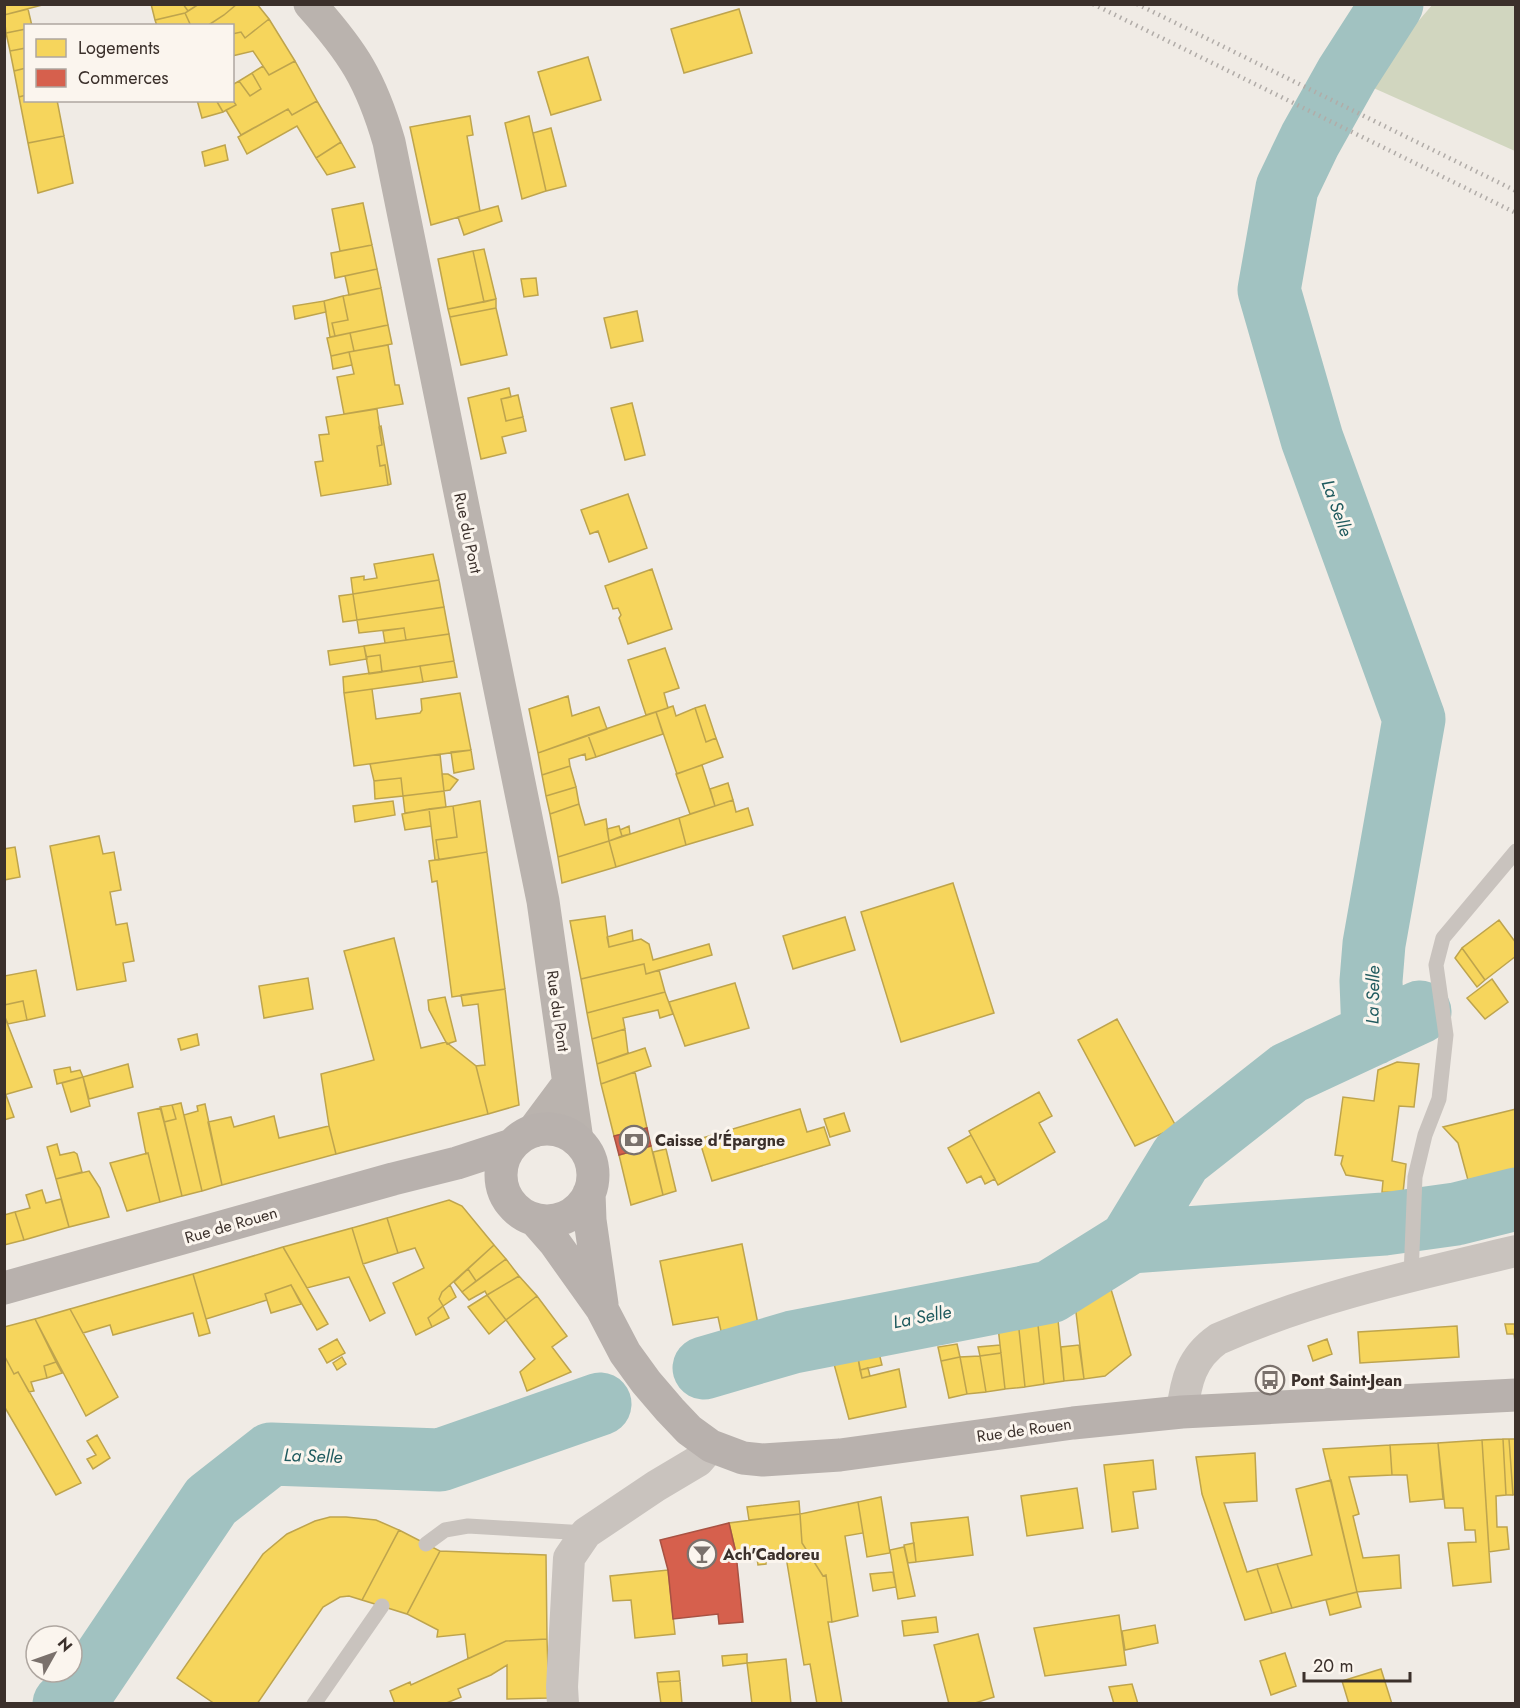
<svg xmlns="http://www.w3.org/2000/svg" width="1520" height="1708" font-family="Jost,sans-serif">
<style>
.green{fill:#d1d6bf}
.homes{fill:#f6d55c;stroke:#bea44d;stroke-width:1.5}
.shops{fill:#d6604d;stroke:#a85243;stroke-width:1.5}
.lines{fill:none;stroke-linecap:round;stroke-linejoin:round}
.river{stroke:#a1c2c1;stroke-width:63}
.lane{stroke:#c9c3be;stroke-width:15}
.street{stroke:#c9c3be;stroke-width:32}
.secondary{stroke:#bab3ae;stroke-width:33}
.primary{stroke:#b8b1ad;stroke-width:33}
.rail{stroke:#b1aca8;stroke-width:4.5;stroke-dasharray:1.5 4.5;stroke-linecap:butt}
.labels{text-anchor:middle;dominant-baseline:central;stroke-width:6;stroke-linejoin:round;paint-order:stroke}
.street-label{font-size:16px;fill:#3b302b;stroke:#fbf5ee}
.poi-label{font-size:16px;font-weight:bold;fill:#3b302b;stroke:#fbf5ee;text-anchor:start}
.water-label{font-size:18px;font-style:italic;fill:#1f5a5e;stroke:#fbf5ee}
</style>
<rect width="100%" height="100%" fill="#f0ebe5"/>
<path class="green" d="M1433,4l82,1v146l-146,-65 34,-47z"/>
<path class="homes" d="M4,4h42l-42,11z
M151,4h32l5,7 -3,2 -30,7z
M183,4h16l-11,7z
M199,4h38l-13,11 -17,11h-16l-6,-13z
M237,4h20l12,15 -24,19 -4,-6 -9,2v-8h-25l17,-11z
M28,9l4,17h-6v3l-20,4 -2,-18z
M739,9l13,44 -68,20 -13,-44z
M185,13l6,13h-34l-2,-6z
M269,19l26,42 -26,14 -16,-24 -21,5v-22l9,-2 4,6z
M26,29v19l-16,3 -4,-18z
M26,48v20l-12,3 -4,-20z
M588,57l13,43 -50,15 -13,-43z
M295,61l22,40 -25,14 -4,-6 -47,26 -15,-25 10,-5 -4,-6v-14l7,-4 11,15 11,-7 -9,-16 11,-7 6,9z
M26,68v27l-7,2 -5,-26z
M252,73l9,16 -11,7 -11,-15z
M26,95v5h31l7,36 -36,7 -9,-46z
M232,99l4,6 -13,7 -7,-12h16z
M197,100h19l7,12 -21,6z
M317,101l24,41 -25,16 -19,-32 -50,28 -9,-17 50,-28 4,6z
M470,116l3,19 -6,1 13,75 -49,14 -21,-98z
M529,116l17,75 -24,8 -17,-76z
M551,128l15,58 -20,5 -13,-58z
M64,136l9,47 -35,10 -10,-50z
M341,142l14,25 -28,8 -11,-17z
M225,145l3,15 -23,6 -3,-14z
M363,203l9,42 -32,6 -8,-42z
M498,206l4,15 -38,14 -6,-18z
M372,245l5,24 -42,9 -4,-25z
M484,249l12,50 -12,3 -11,-51z
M473,251l11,51 -36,7 -10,-50z
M377,269l4,19 -32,7 -4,-19z
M536,278l2,17 -14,2 -3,-18z
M381,288l7,37 -53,11 -3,-13 16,-3 -5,-24z
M343,296l5,24 -16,3 3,13 -5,1 -6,-36z
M496,299v9l-46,9 -2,-8z
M324,301l2,11 -31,7 -2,-13z
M496,308l11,47 -46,10 -11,-48z
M637,311l6,30 -32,7 -7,-30z
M388,325l4,19 -38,7 -4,-18z
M350,333l4,18 -23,5 -4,-18z
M388,345l7,40h4l4,19 -59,10 -7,-37 17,-3 -5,-22z
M349,352l3,13 -19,4 -2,-13z
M509,388l2,9 -10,2 5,22 17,-4 3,14 -24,6 4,16 -25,6 -13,-61z
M518,395l5,22 -17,4 -5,-22z
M632,403l13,52 -20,5 -14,-52z
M377,409l5,36 -5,1 3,20 5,-1 3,20 -67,11 -6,-34 8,-1 -4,-26 10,-1 -3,-17z
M381,426l10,58 -3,1 -3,-20 -5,1 -3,-20 5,-1 -3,-18z
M628,494l19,54 -38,14 -11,-31 -8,3 -9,-24z
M433,554l6,26 -86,14 -2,-16 13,-2v4l13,-2 -3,-14z
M652,569l20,60 -44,15 -9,-26 2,-3 -3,-7 -5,1 -8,-23z
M439,580l5,27 -87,13 -4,-26z
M353,594l4,26 -14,2 -4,-26z
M444,607l5,27 -43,6 -2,-12 -45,5 -2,-13z
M404,628l2,12 -21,3 -2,-12z
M449,634l5,27 -72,11 -2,-17 -14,2 -2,-11z
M364,646l3,13 -37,6 -2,-14z
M665,648l14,40 -15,5 4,15 -22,7 -18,-55z
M380,655l2,17 -13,2 -3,-17z
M454,661l3,16 -34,5 -3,-16z
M420,666l3,16 -79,11 -1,-16z
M372,689l4,30 44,-6 2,-3 -1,-11 39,-6 11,57 -117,16 -10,-73z
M568,696l4,20 27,-9 8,22 -69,24 -9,-44z
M705,705l11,33 -10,4 -11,-34z
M673,706l3,10 19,-8 11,34 10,-4 7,19 -46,17 -21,-62z
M656,712l7,22 -67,23 -8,-22z
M588,735l8,22 -10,3 -1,-6 -16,5 1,7 -28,9 -4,-22z
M471,750l3,19 -20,4 -3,-21z
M440,754l4,37 -41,5 -2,-18 -27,3 -4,-17z
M702,765l13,41 -25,8 -14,-40z
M570,766l6,21 -30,9 -4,-21z
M442,774h6l10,6 -8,10 -6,1z
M401,778l2,18 -28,3 -1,-18z
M728,783l5,17 -18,6 -5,-17z
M576,787l3,17 -29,10 -4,-18z
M444,791l2,16 -41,6 -2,-17z
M733,800l3,12 12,-4 5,17 -67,20 -7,-27z
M393,801l2,14 -40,7 -2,-16z
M480,801l7,51 -48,8 -3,-20 21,-3 -4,-31z
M579,804l6,21 21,-6 3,22 -51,16 -8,-43z
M453,806l4,31 -21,3 3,20h-4l-6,-51z
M429,809l2,17 -26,4 -3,-16z
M679,818l7,27 -70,22 -7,-26z
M619,826l3,10 -13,5 -2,-12z
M629,826l1,8 -8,2 -2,-6z
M99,836l4,18 11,-2 7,38 -11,2 6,33 11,-2 7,38 -11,2 3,18 -49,9 -27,-144z
M609,841l7,26 -54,16 -4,-26z
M15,847l5,30 -16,3v-31z
M487,852l18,137 -53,8 -15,-116 -5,1 -3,-21z
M953,883l41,130 -93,29 -40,-130z
M605,916l4,31 32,-8 8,5 4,16 56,-16 3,11 -66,19 -2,-10 -63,15 -11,-58z
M845,917l10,33 -62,19 -10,-33z
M1499,920l17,23v13l-31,24 -23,-32z
M632,930l1,11 -24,6 -2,-10z
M394,938l27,110 25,-6 30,24 12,48 -152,40 -7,-28 -8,-52 53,-14 -30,-109z
M1462,948l23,32 -8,7 -22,-29z
M644,964l2,10 13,-4 6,22 -78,21 -6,-34z
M36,970l9,46 -18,4 -4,-19 -19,4v-29z
M308,978l5,31 -49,9 -5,-32z
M1492,979l16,23 -23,17 -18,-21z
M735,983l14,45 -64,18 -16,-44z
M505,989l14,116 -31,9 -12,-48 9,-1 -7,-61 -15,2 -2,-11z
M665,992l8,22 -13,4 -2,-8 -35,8 2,11 -33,10 -5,-26z
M445,997l11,44 -9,3 -18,-34 -1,-10z
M23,1001l4,19 -19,4 -4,-9v-10z
M4,1015l28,72 -28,8z
M1117,1019l60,109 -5,5h-9l-28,13 -57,-106z
M625,1029l3,24 -31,11 -5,-25z
M197,1034l2,11 -18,5 -3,-11z
M645,1048l6,18 -50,18 -4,-20z
M1397,1062l22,2 -5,43 -15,-1 -7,55 14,3 -3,29 -21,-1 1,-11 -37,-6 -5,-11 2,-8 -8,-1 8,-58 31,4 4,-31z
M128,1064l5,23 -44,12 -6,-22z
M70,1067l1,5 9,-2 3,7 -26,7 -3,-14z
M635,1072l12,56 -33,8 -13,-52z
M83,1077l7,29 -19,6 -9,-29z
M1039,1092l13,24 -13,7 16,29 -57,33 -29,-54z
M4,1095h2l8,22 -10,3z
M181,1103l21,88 -20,5 -18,-74 12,-3 -4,-14z
M205,1104l17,81 -20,6 -18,-76 14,-4 -1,-5z
M172,1105l4,14 -12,3 -4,-15z
M161,1108l21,88 -22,6 -12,-49 -2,1 -8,-41z
M800,1109l7,23 17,-5 6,18 -118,36 -13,-42z
M1516,1109v60l-48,11 -10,-37 -15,-16z
M844,1113l6,18 -20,6 -6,-18z
M274,1116l5,22 50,-12 7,28 -114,31 -14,-63 23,-5 3,10z
M971,1135l24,44 -10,5 -4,-8 -14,7 -19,-35z
M57,1144l3,11 14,-3 3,2 5,18 -26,7 -9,-32z
M651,1146l12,49 -32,10 -12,-50z
M666,1149l10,42 -13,4 -10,-43z
M148,1153l12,49 -33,9 -17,-48z
M89,1171l11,17 9,29 -40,10 -13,-48z
M42,1190l4,13 15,-4 8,28 -45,13 -9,-28 15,-4 -4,-13z
M449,1200l13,6 32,39 -52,47 -3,7 4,7 -15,12 4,9 -16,8 -23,-52 31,-15 -9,-20 -17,5 -11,-35z
M15,1212l9,28 -20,5v-30z
M387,1218l11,35 -35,11 -11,-36z
M352,1228l11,36 22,49 -15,8 -21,-44 -42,11 -24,-41z
M742,1244l16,80 -37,7 -3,-14 -45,8 -13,-64z
M494,1245l12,14 -30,22 -8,-12z
M283,1247l45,77 -11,6 -26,-45 -26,9 2,6 -61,19 -13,-45z
M506,1259l13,17 -32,19 -2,-4 -16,9 -7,-8z
M468,1269l8,12 -14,11 -8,-10z
M193,1274l17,59 -11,3 -6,-23 -80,22 -3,-10 -27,8 -13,-24z
M519,1276l18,20 -31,24 -19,-25z
M291,1285l10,19 -30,9 -6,-19z
M450,1285l6,12 -13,9 -4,-7 3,-7z
M1110,1286l21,69 -26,21 -21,3 -9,-75z
M487,1295l19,25 -17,14 -21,-27z
M537,1296l30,40 -15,11 19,25 -44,19 -7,-19 15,-13 -29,-39z
M443,1306l6,12 -17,9 -4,-9z
M70,1309l48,88 -32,19 -51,-97z
M1057,1310l7,71 -20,3 -7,-69z
M1037,1315l7,69 -19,3 -7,-67z
M35,1319l21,43 -12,4 3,12 -16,4 3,9 -5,1 -11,-20 -4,2 -10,-19v-28z
M1018,1320l7,67 -20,2 -7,-62z
M1505,1324h11v25l-2,-15h-7z
M1457,1326l2,31 -99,6 -2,-31z
M337,1339l8,14 -18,10 -8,-14z
M1327,1339l5,15 -19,7 -5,-15z
M957,1344l3,13 -19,4 -3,-14z
M1000,1345l1,8 -21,3 -2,-9z
M1079,1345l5,34 -20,2 -3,-34z
M879,1353l3,12 -22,5 -2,-12z
M1001,1353l4,36 -19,3 -6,-36z
M4,1355l10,19 4,-2 63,111 -25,12 -52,-89z
M980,1356l6,36 -19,2 -7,-37z
M342,1357l4,7 -9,6 -4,-7z
M960,1357l7,37 -18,4 -8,-37z
M858,1358l4,20 37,-9 7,38 -57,12 -15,-55z
M56,1362l6,11 -15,5 -3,-12z
M868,1368l2,8 -8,2 -2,-8z
M97,1435l13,23 -17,11 -6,-10 9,-4 -9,-14z
M1503,1439h6l4,56h-7z
M1503,1439l3,56 -10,1 1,31h10l2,22 -20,3 -7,-112z
M1509,1439h7v55l-3,1z
M1482,1440l9,142 -38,4 -5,-43 28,-1 -1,-12h-10l-2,-22h-18l-7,-65z
M1438,1443l5,56 -33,3 -3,-27h-15l-2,-30z
M1390,1445l2,30 -43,2 10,37 -6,2 10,42 36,-3 2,33 -44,4 -34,-143z
M1255,1453l2,48 -33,2 23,69 10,-3 15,44 -27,7 -43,-126 -6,-37z
M1153,1460l3,29 -23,3 5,36 -26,4 -8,-67z
M1331,1480l26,112 -65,16 -15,-44 35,-9 -16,-66z
M1077,1488l6,40 -56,8 -6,-40z
M881,1497l9,56 -23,4 -9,-55z
M799,1501l1,13 -51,6 -2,-13z
M858,1502l5,31 -18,3 13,80 -26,6 -6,-47 -3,1 -21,-33 -2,-29z
M800,1514l2,29 21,33 3,-1 6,47h-4l14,82h-25l-7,-40 -6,1 -18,-108 -20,2v5l-8,1 -2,-14 -20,2 -7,-30z
M330,1517h16l30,3 23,10 -37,70 -13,-4 -9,1 -17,10 -66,97h-42l-38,-26 86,-124 24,-20 28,-13z
M968,1517l5,38 -57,7 -5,-39z
M399,1530l41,21 -33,63 -45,-14z
M914,1543l2,19 -8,1 -4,-18z
M904,1547l11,49 -17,3 -8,-49z
M440,1551l106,4 1,84 -41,2 -38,18 -3,-25 -28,3 1,-7 -31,-16z
M1277,1564l15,44 -20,5 -15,-44z
M668,1570l7,64 -40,4 -4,-38 -18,1 -3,-25z
M893,1572l3,15 -23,4 -3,-17z
M1357,1592l4,15 -31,8 -4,-15z
M1119,1615l7,50 -81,11 -11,-48z
M936,1617l2,15 -34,4 -2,-15z
M1155,1625l3,18 -33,7 -3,-19z
M978,1634l16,63 -22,7h-23l-15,-59z
M547,1639l2,59 -42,1v-34l-16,10 -33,14 3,8 -17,7h-49l-5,-13 20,-9 1,3 95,-44z
M1285,1653l11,33 -25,9 -11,-34z
M747,1654v9l-24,3 -1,-10z
M786,1659l5,45h-39l-5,-41z
M1381,1669l11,35h-43l-7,-23z
M679,1671l1,10 -22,1 -1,-9z
M680,1681l2,23h-21l-3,-22z
M1132,1684l6,20h-24l-5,-17z"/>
<path class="shops" d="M647,1128l4,18 -32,9 -5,-19z
M729,1523l7,30 7,69 -24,2 -1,-10 -45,5 -5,-49 -8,-30z"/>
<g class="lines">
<path class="river" d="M1373,1034l-2,-53 3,-37 40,-225 -102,-280 -43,-149 18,-102 23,-48 37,-66 45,-70
M1130,1242l51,-84 108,-85 131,-61
M704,1368l89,-26 257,-50 80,-50 254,-18 72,-10 60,-15
M64,1704l23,-19 124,-184 60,-47 169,6 160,-56"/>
<path class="lane" d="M1411,1276l4,-99 10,-42 14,-36 7,-64 -10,-70 7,-27 73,-87
M426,1544l19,-14 23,-4 118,7
M314,1704l68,-98"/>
<path class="street" d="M1182,1412c4,-31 9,-54 36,-73 95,-42 197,-64 298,-88
M563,1704l-1,-17 7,-129 17,-25 70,-47 42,-25 13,-15"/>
<path class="secondary" d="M310,4c43,48 61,76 79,138l154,759 34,239
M533,1131l35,-47"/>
<path class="primary" d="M501 1175a46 46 0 1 1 92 0a46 46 0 1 1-92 0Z
M589,1193l1,27 12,84
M534,1219l21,24 47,66 23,44 21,29 24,28 19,20 22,16 32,12 20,2 77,-5 233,-32 109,-11 334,-17
M4,1288l389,-109 64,-16 55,-18"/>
<path class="rail" d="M1093,4l423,209
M1137,4l379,187"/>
</g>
<defs>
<g id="bank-ring" transform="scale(1.5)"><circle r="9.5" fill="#fbf5ee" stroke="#7a716c" stroke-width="1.5"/><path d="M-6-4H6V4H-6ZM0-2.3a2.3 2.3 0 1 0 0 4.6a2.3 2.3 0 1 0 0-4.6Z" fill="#7a716c"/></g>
<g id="bus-ring" transform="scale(1.5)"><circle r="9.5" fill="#fbf5ee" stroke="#7a716c" stroke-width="1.5"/><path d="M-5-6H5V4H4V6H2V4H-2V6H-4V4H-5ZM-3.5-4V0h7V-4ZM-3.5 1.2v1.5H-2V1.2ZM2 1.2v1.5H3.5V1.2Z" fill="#7a716c"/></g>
<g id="bar-ring" transform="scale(1.5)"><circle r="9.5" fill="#fbf5ee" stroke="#7a716c" stroke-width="1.5"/><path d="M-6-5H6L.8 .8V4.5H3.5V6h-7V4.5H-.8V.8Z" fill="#7a716c"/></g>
</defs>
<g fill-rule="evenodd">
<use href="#bank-ring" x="634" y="1140"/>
<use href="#bus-ring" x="1270" y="1380"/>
<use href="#bar-ring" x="702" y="1554"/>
</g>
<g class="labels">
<g class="street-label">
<text transform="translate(468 533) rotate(78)">Rue du Pont</text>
<text transform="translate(558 1011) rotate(82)">Rue du Pont</text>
<text transform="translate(231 1225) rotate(-16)">Rue de Rouen</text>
<text transform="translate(1024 1430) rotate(-8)">Rue de Rouen</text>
</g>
<g class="poi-label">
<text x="655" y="1140">Caisse d'Épargne</text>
<text x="1291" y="1380">Pont Saint-Jean</text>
<text x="723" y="1554">Ach'Cadoreu</text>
</g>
<g class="water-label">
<text transform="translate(1337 508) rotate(70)">La Selle</text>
<text transform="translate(1373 995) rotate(-89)">La Selle</text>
<text transform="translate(922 1317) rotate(-11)">La Selle</text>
<text transform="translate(313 1456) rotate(2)">La Selle</text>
</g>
</g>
<rect width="1520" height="1708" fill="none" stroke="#3b302b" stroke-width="12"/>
<rect x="24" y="24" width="210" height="78" fill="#fbf5ee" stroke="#aea6a0" stroke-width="1.5"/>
<rect x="36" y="39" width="30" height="18" fill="#f6d55c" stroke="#aea6a0" stroke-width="1.5"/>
<text x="78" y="54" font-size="18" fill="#3b302b">Logements</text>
<rect x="36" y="69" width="30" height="18" fill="#d6604d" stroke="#aea6a0" stroke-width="1.5"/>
<text x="78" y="84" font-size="18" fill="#3b302b">Commerces</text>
<g transform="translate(54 1654) rotate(50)"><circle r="28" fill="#fbf5ee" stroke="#aea6a0" stroke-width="1.5"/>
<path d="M0-4.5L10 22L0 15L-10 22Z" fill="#7a716c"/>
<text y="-9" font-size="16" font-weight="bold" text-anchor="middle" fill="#3b302b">N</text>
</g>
<path d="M1304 1672v9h106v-9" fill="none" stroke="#3b302b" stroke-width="3"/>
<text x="1313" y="1672" font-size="18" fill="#3b302b" stroke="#fbf5ee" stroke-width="4.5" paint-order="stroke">20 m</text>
</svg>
